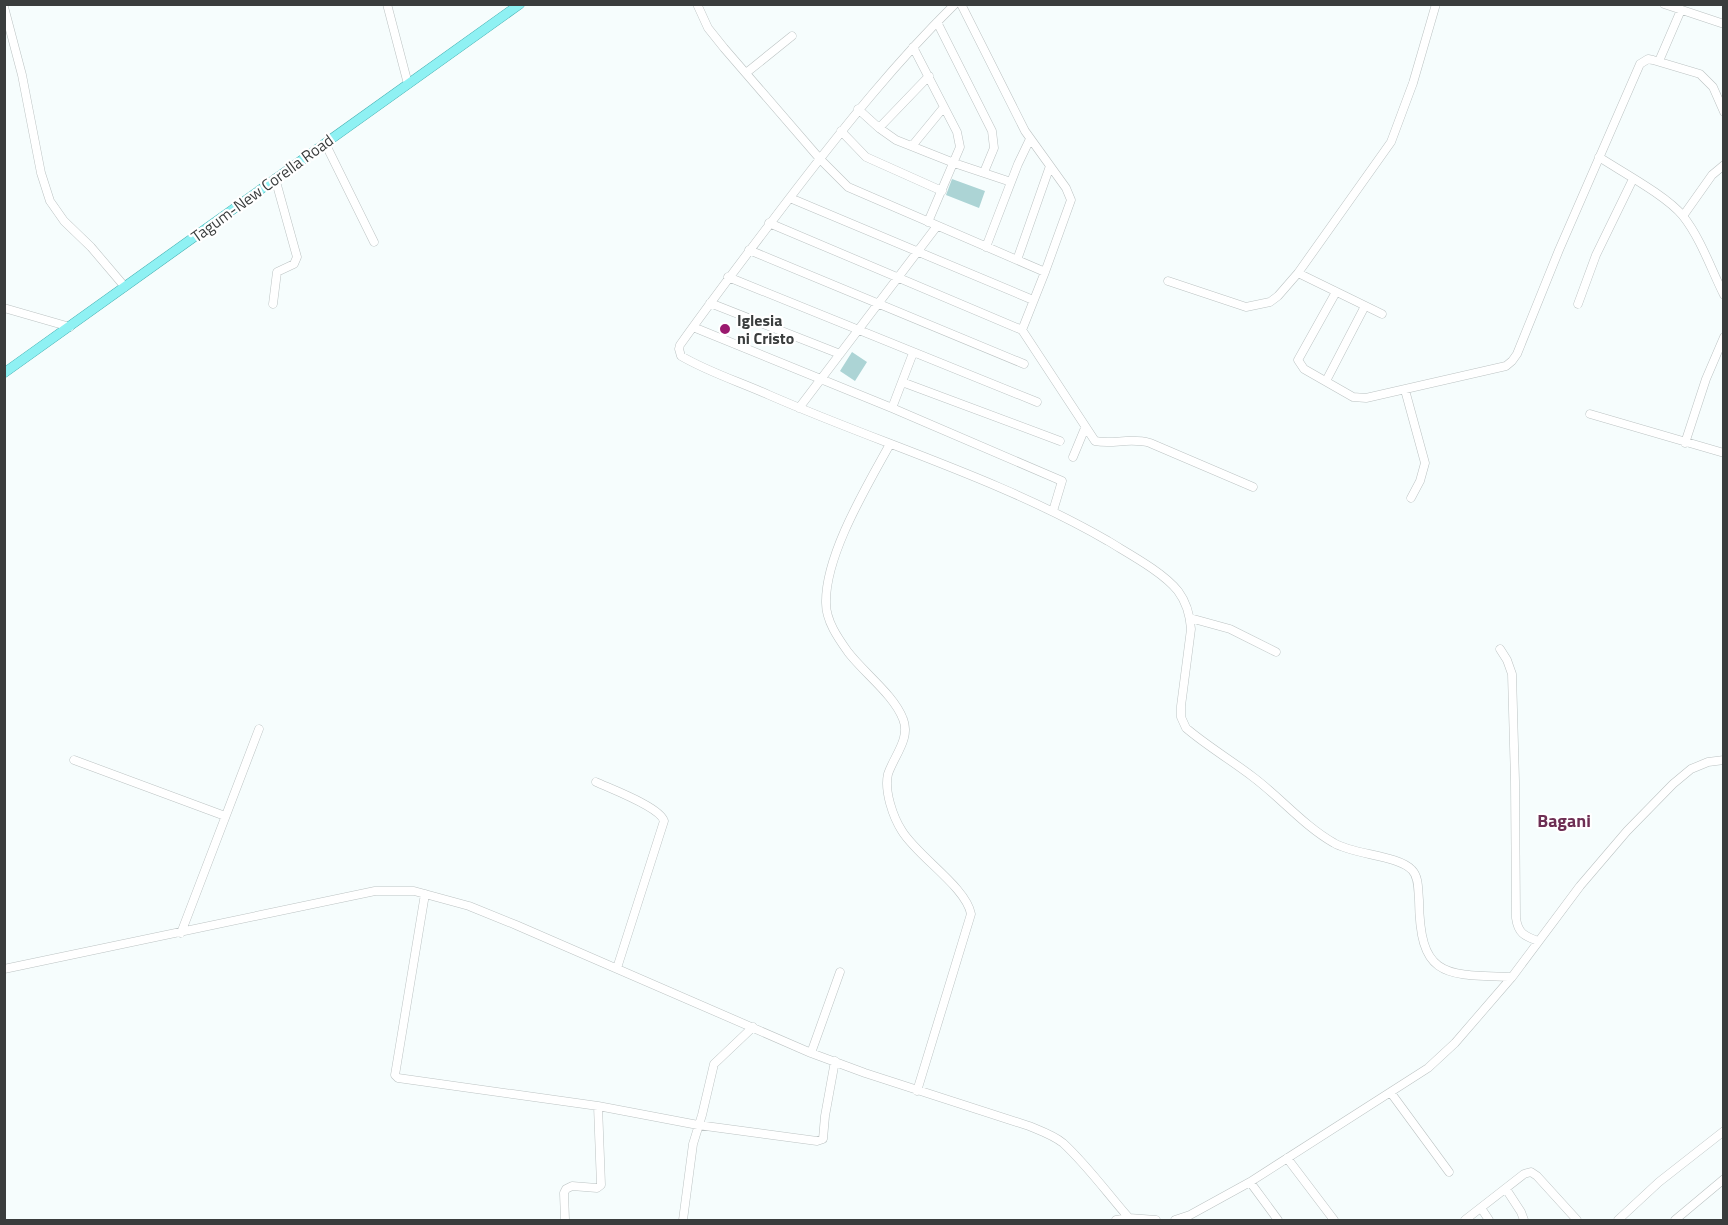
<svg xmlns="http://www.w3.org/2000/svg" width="1728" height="1225" font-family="'Titillium Web',sans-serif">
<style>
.green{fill:#acd4d5}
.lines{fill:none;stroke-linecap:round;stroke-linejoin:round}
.minor-casing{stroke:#bcc3c3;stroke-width:9}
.major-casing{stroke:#40acae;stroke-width:10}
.minor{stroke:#fff;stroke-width:8}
.major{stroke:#8ff1f3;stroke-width:9}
.poi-dot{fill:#9a196e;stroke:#fff;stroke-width:2}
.labels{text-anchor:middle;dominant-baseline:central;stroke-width:4.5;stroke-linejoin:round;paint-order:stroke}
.street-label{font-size:16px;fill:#3a3d3d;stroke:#fff}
.poi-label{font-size:16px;font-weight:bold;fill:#3a3d3d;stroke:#fff;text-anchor:start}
.neighbourhood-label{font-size:18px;font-weight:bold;fill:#6e2f54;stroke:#fff}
</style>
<rect width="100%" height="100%" fill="#f6fdfd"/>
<path class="green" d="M952,179l33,12 -6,17 -33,-13z
M852,352l15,10 -12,19 -15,-10z"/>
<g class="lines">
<g class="minor-casing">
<path id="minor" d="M387,4l21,80
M697,4l11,24 16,20 96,111 28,28 197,85
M955,4c-59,58 -110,122 -160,187 -39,51 -78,102 -115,154l-1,4 2,7c27,16 59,26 88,39 112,49 232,84 339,146 21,13 55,31 70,50 9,12 12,24 13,38l-10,77v11l5,11c21,18 45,32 67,49 28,21 51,49 81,66 20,12 64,12 78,27 7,7 6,20 7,30 1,78 25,75 93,77
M961,4l64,127 41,57 5,12 -26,72 -23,58
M1664,4l60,20
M4,7l18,68 19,98 9,28 14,20 27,26 34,40
M937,22l55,109 2,17 -10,24
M913,47l44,85 3,15 -32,75
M1659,61l22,-51
M746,73l46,-37
M858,109l21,19 17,12 58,23 57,19
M879,128l50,-52
M841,131l25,26 76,34
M325,143l49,99
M912,146l32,-39
M1599,157c23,15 68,39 84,59 18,23 28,53 41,79
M790,198l243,102
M1683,216l29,-41 12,-10
M769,223l253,107 73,111c19,4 34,-4 55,2l103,44
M986,247l32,-83 12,-25
M749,250l275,114
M1017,260l33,-94
M1298,273l84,41
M728,277l309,125
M1168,281l78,26 24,-5 8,-6 20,-23 93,-131 22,-59 23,-79
M1336,292l-38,68 6,9 49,28 13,1 140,-32 6,-5 5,-7 42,-104 81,-186 8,-5 5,1 47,14 13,13 11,25
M710,303l130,51
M273,304l4,-32 17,-8 3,-7 -22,-79
M1578,304l18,-49 37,-76
M4,308l66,19
M693,327l199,81 170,73 -9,30
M1326,381l39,-75
M902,382l158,59
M1405,390l20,73 -5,18 -9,17
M799,408l138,-182
M892,408l21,-55
M1590,414l134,39
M1685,443l21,-64 18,-42
M890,444c-23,42 -65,111 -64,159 0,18 12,35 22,49 16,21 46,43 55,67 8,19 -9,37 -15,55 -4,17 5,43 14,57 16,26 64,56 69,83l-54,177
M1073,457l12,-29
M1190,618l40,11 46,23
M1500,649l7,11 5,14 3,107 1,137c2,15 8,18 22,23
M74,760l151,56
M596,782c15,7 64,25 68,39l-47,147
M425,894l-30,181 3,3 200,28 100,19 119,16 6,-2 2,-23 10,-55
M181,933l78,-204
M4,969l371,-78h39l55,15 47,19 295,128 54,20 164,53c12,5 24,9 34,17 24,22 44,50 66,75l27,2
M811,1053l29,-81
M1391,1093l58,79
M1287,1158l47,62
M1250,1182l28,38
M1506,1189l15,23 3,8
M1481,1208l8,12
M565,1220l-1,-27 2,-4 6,-3 25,2 4,-3 -3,-79
M683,1220l10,-76 9,-29 12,-51 39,-37
M1116,1220l13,-2
M1175,1220l15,-5 60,-33 178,-114 27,-25 57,-66 68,-91 47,-55 46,-47 18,-15 17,-7 16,-2
M1465,1220l59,-46 7,-2 6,4 40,44
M1618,1220l41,-38 65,-51
M1675,1220l49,-41"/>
</g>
<g class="major-casing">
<path id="major" d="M4,373l516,-369"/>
</g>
<use href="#minor" class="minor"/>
<use href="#major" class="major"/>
</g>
<circle class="poi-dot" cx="725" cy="329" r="6"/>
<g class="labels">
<g class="street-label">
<text transform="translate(262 188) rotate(-36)">Tagum-New Corella Road</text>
</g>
<g class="poi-label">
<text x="737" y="320">Iglesia<tspan x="737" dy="18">ni Cristo</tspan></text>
</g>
<g class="neighbourhood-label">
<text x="1564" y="820">Bagani</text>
</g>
</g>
<rect width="1728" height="1225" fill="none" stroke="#3a3d3d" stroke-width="12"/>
</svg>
